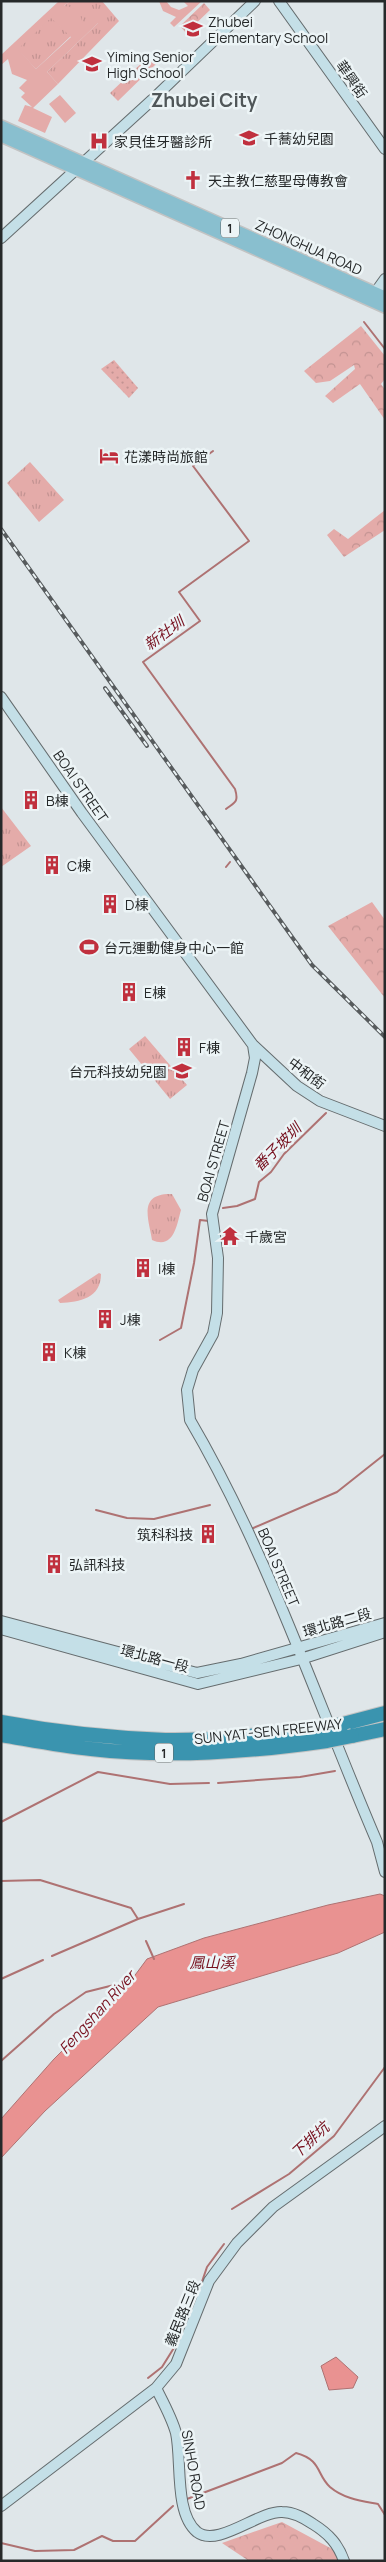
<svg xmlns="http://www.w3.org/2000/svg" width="386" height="2562" font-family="Manrope,'Noto Sans TC',sans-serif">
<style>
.grass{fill:url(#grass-tufts)}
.forest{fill:url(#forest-crowns)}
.park{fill:url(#park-dots)}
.pitch{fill:#e4aba9;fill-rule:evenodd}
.water{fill:#e99291;stroke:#ae7272}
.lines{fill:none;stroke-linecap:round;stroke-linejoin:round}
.stream{stroke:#ae7272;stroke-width:2}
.secondary-casing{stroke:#656c6e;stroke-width:12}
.primary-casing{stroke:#c2c3c3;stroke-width:14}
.highway-casing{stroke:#c2c3c3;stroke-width:16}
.secondary{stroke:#c4dfe7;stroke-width:10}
.primary{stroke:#89bfcf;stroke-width:11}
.highway{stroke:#3a94af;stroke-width:14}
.rail-casing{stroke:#575b5d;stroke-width:4}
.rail{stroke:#ecf4f6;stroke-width:2;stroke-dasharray:5.5;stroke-linecap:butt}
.highway-bridge-casing{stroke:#c2c3c3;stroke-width:16;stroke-linecap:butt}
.highway-bridge{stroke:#3a94af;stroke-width:14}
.labels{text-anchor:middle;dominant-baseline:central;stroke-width:5;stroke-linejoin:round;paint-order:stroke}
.shield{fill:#ecf4f6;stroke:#616667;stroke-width:1}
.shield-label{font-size:12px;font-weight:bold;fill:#26292a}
.poi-label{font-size:14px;fill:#26292a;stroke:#ecf4f6;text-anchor:start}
.street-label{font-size:14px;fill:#26292a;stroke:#ecf4f6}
.water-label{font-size:15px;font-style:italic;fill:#77111f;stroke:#ecf4f6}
.district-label{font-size:19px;font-weight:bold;fill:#505759;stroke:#ecf4f6}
</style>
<defs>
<pattern id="grass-tufts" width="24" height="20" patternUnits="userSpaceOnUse" patternTransform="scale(1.25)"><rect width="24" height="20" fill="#e4aba9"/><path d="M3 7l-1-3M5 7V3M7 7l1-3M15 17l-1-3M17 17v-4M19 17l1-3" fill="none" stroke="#c39392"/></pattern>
<pattern id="forest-crowns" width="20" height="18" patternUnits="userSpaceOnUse" patternTransform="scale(1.25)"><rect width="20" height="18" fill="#e4aba9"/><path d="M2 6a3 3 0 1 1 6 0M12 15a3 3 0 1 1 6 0" fill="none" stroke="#c39392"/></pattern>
<pattern id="park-dots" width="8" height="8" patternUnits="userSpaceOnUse" patternTransform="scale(1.25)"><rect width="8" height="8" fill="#e4aba9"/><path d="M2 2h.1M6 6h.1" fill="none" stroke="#c39392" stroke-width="1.8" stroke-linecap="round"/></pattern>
</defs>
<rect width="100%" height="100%" fill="#dfe6e9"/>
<path class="grass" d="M70,1h32l17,20 -61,63 -11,-12 51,-49 -15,4 -20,-20z
M51,17l20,19 -35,33 -19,-20z
M149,56l7,8 -38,37 -8,-8z
M30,462l34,38 -25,22 -32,-39z
M1,807l30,39 -30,21z
M145,1036l42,49 -17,14 -41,-50z
M172,1194l9,16c-4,14 -7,40 -29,30 -3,-20 -15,-47 20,-46z
M99,1273l2,1c0,24 -21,28 -41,29l-2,-3z"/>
<path class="forest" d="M204,3l6,7 -24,23 -6,-7z
M361,326l24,30v23l-4,5 4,6v30l-25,-36 -27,19 -8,-7 30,-27 -1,-4 -24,16 -14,2 -12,-12z
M385,510v20l-41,27 -17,-22 7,-6 14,10z
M372,902l13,18v78l-57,-72z
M282,2522l52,28 5,11h-90l-27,-18z"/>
<path class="park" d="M114,360l24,28 -9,10 -28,-29z"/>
<path class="pitch" d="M59,1h11l-6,5c12,0 18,9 19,20l10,-9 5,6 -51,49 11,12 -25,24 19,9 -7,16 -27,-12 7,-16 7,2 -11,-10 4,-4 -6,-5 8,-8 -15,-6 -4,-15 -7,6v-10zM51,18l20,19 -35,32 -18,-20z
M159,1h7l5,6 8,3 9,-4 -5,-5h19l-28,26 -4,-4 6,-6 -13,-6z
M60,95l16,18 -11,10 -16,-19z"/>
<path class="water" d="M380,1894l5,2v36l-47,21 -180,54 -113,104 -44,47v-39l53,-60 73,-73 20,-27 57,-21 124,-33z
M336,2357l22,20 -5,11 -24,2 -8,-24z"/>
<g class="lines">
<path class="stream" d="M364,322l21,27
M213,451l-20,15 56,75 -70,51 21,29 -57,41 92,127c4,13 0,13 -9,20
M226,867l4,-5
M223,1208l14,-2 18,-7 4,-17 12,-10 13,-18 42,-41
M160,1340l21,-12 13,-65 6,-43 9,1
M96,1510l31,8 27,1 56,-14
M251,1529l86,-37 48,-38
M218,1783l82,-6 35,-6
M1,1822l97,-50 72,12 39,-1
M1,1881l39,-1 91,28 7,11
M146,1941l8,18
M52,1956l86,-37 46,-15
M1,1979l42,-19
M1,2061l53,-47 32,-22 44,-11
M232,2209l57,-35 45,-38 51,-69
M193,2308l14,-41 17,-23
M148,2378l14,-11 20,-32
M187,2499l95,-36 14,-10c26,7 20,21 34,34 14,12 32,14 48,17l7,11
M1,2543l34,8 39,-1 28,-14 11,5h22l38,-35"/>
<g class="secondary-casing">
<path id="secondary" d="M279,1l106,148
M1,238l151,-138 103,-99
M375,293l10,-14
M1,697l81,116 171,232 2,13 -3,15 -40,141 6,44 -1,55 -4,21 -20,36 -6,20 3,30c78,133 126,280 187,422l8,30
M253,1045l44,41 23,15 65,25
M1,1621l196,52 44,-9 144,-41
M1,1629l197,55 103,-25 84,-27
M156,2388c7,14 16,30 20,45 6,27 -2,80 21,99 21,16 61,-21 85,-20 12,0 22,6 31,12 16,10 25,20 31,37
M1,2506l155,-118 20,-24 33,-83 28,-38 36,-36 112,-81"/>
</g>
<g class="primary-casing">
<path id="primary" d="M1,126l384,171
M1,136l384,171"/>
</g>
<g class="highway-casing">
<path id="highway" d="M1,1722c54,10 110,16 164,18 52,1 105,-6 157,-12
M343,1724l42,-11
M1,1735c30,5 60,11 90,14 79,9 158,3 236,-8
M352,1736l33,-7"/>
</g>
<use href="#secondary" class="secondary"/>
<use href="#primary" class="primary"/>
<use href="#highway" class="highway"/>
<g class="rail-casing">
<path id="rail" d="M1,529l311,436 73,72
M105,688l42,58"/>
</g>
<use href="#rail" class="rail"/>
<g class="highway-bridge-casing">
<path id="highway-bridge" d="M322,1728l21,-4
M327,1741l25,-5"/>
</g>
<use href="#highway-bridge" class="highway-bridge"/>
</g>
<defs>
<g id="school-bare" transform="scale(1.5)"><path d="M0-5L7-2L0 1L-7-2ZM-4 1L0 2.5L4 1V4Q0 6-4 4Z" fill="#c0303e" stroke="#ecf4f6" stroke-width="2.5" paint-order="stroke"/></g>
<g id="hospital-bare" transform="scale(1.5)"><path d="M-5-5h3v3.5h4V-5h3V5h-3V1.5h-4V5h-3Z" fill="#c0303e" stroke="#ecf4f6" stroke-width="2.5" paint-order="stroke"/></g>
<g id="church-bare" transform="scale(1.5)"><path d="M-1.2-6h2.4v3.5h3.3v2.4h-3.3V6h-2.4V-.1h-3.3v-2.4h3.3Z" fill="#c0303e" stroke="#ecf4f6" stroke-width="2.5" paint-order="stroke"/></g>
<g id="hotel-bare" transform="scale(1.5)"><path d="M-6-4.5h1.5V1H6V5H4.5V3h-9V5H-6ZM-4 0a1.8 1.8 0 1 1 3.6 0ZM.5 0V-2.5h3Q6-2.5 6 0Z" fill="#c0303e" stroke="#ecf4f6" stroke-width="2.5" paint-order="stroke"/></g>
<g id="building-bare" transform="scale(1.5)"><path d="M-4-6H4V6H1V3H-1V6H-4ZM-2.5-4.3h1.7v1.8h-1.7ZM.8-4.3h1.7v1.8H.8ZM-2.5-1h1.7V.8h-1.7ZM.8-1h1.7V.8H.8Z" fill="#c0303e" stroke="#ecf4f6" stroke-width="2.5" paint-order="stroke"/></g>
<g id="stadium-bare" transform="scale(1.5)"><path d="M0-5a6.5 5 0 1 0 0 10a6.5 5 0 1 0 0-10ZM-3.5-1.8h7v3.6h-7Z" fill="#c0303e" stroke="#ecf4f6" stroke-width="2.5" paint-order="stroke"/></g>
<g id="temple-bare" transform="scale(1.5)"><path d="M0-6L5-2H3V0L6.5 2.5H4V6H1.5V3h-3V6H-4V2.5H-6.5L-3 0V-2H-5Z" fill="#c0303e" stroke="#ecf4f6" stroke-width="2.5" paint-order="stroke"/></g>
</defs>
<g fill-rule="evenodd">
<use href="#school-bare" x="193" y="29"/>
<use href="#school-bare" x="92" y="64"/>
<use href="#school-bare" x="249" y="138"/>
<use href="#hospital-bare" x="99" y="141"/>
<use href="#church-bare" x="193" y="180"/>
<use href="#hotel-bare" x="109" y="456"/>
<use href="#building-bare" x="31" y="800"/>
<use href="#building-bare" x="52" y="865"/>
<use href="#building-bare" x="110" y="904"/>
<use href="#stadium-bare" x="89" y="947"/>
<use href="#building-bare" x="129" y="992"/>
<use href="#building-bare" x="184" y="1047"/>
<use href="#school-bare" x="182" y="1071"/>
<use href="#temple-bare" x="230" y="1236"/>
<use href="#building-bare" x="143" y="1268"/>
<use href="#building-bare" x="105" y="1319"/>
<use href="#building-bare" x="49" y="1352"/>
<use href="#building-bare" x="208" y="1534"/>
<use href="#building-bare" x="54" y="1564"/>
</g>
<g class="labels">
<g class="shield">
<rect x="221" y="218.5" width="18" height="19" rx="4"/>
<rect x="155" y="1743.5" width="18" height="19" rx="4"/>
</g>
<g class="shield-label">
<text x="230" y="228">1</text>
<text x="164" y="1753">1</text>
</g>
<g class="poi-label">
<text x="208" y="21">Zhubei<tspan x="208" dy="16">Elementary School</tspan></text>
<text x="107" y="56">Yiming Senior<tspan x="107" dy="16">High School</tspan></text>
<text x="264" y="138">千蕎幼兒園</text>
<text x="114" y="141">家貝佳牙醫診所</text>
<text x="208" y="180">天主教仁慈聖母傳教會</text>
<text x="124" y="456">花漾時尚旅館</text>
<text x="46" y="800">B棟</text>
<text x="67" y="865">C棟</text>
<text x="125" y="904">D棟</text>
<text x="104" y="947">台元運動健身中心一館</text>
<text x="144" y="992">E棟</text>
<text x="199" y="1047">F棟</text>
<text x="167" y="1071" text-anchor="end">台元科技幼兒園</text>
<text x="245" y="1236">千歲宮</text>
<text x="158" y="1268">I棟</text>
<text x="120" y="1319">J棟</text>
<text x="64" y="1352">K棟</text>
<text x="193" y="1534" text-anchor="end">筑科科技</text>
<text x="69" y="1564">弘訊科技</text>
</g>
<g class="street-label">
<text transform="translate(352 79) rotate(55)">華興街</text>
<text transform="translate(309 247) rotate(24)">ZHONGHUA ROAD</text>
<text transform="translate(81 786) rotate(55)">BOAI STREET</text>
<text transform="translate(307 1073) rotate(37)">中和街</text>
<text transform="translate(213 1161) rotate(-74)">BOAI STREET</text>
<text transform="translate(279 1567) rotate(67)">BOAI STREET</text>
<text transform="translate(337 1622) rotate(-16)">環北路二段</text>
<text transform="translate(155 1658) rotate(15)">環北路一段</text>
<text transform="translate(268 1731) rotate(-6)">SUN YAT-SEN FREEWAY</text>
<text transform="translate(182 2313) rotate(-68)">義民路三段</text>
<text transform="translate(194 2470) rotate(80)">SINHO ROAD</text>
</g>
<g class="water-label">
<text transform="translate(164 633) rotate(-36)">新社圳</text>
<text transform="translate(277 1147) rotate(-45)">番子坡圳</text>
<text x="212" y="1962">鳳山溪</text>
<text transform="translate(97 2012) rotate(-48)">Fengshan River</text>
<text transform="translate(310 2140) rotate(-43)">下排坑</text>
</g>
<g class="district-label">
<text x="204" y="100">Zhubei City</text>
</g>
</g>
<rect width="386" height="2562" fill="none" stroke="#26292a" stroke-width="5"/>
</svg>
